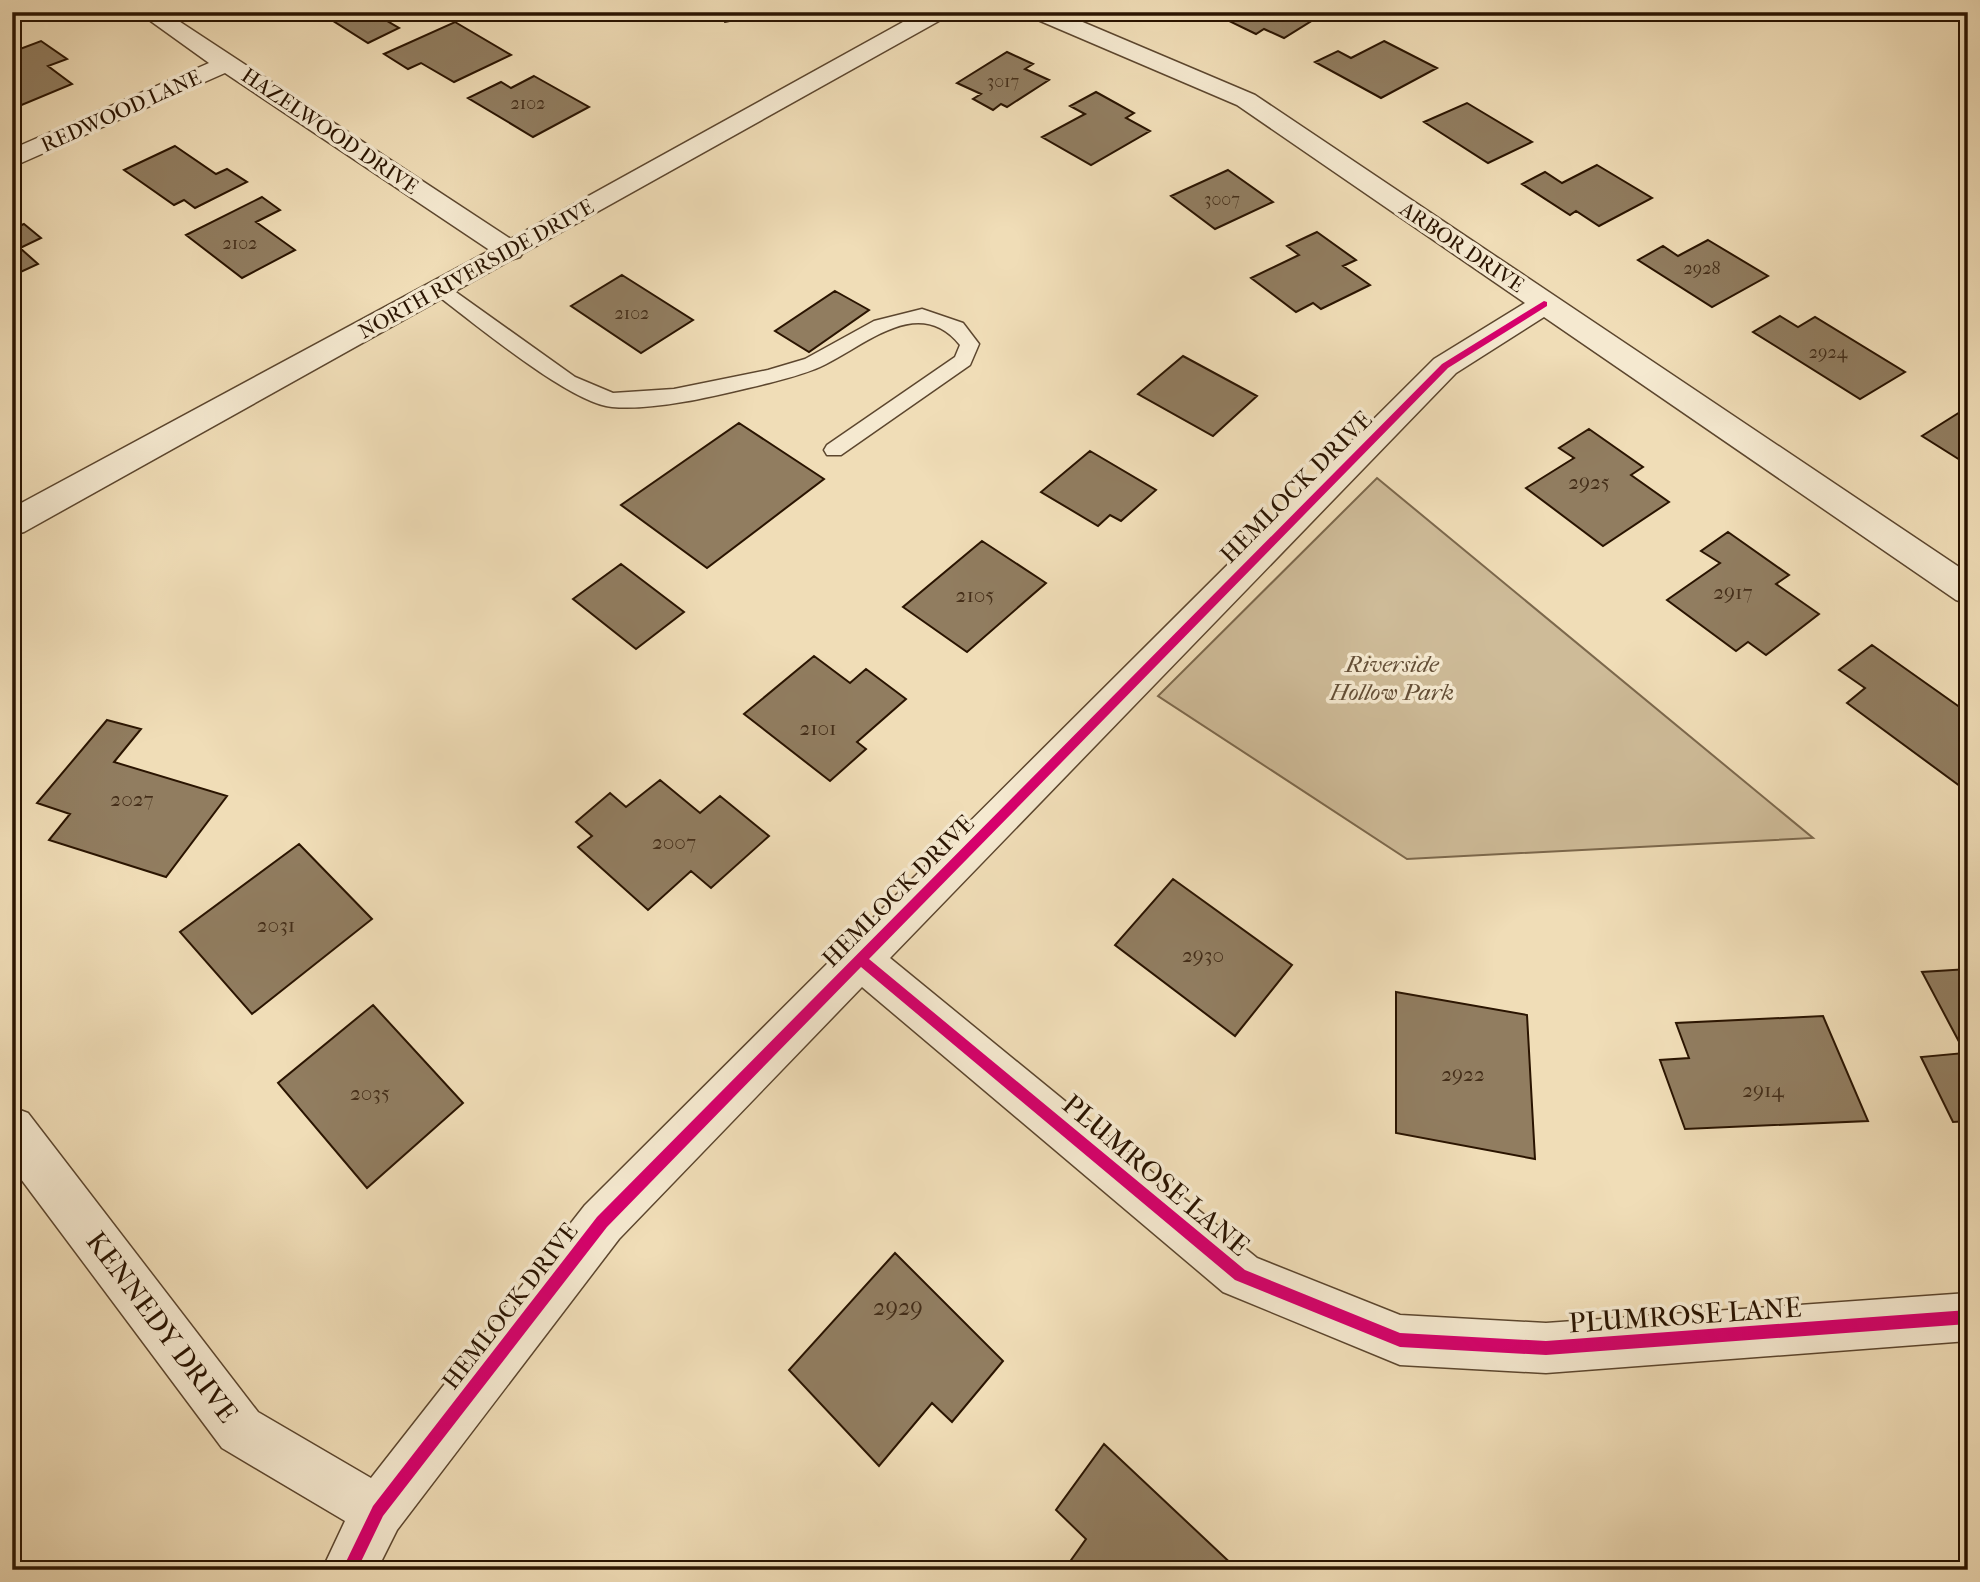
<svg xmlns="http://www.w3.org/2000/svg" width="1980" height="1582" font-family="'IM FELL French Canon',serif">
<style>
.green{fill:#cebb98;stroke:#7c684c;stroke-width:2}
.building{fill:#917d60;stroke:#2a1401;stroke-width:2}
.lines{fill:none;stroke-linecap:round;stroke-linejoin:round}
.service-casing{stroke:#5c462e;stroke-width:3}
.minor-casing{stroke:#5c462e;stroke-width:3}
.tertiary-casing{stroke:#5c462e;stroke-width:3}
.service{fill:#f5e9d0;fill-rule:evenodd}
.minor{fill:#f5e9d0;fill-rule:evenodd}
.tertiary{fill:#f5e9d0;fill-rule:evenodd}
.cycleway-casing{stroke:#f5e9d0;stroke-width:5}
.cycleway{fill:#d6006c;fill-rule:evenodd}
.labels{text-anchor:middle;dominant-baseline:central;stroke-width:7;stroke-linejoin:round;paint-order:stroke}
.far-number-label{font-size:18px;fill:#442e19}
.far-street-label{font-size:21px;fill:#2a1401;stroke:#f5e9d0}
.number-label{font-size:21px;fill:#442e19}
.street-label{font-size:24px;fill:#2a1401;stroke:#f5e9d0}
.park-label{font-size:24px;font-style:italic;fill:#634e36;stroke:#f5e9d0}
.near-number-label{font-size:24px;fill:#442e19}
.near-street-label{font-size:28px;fill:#2a1401;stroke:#f5e9d0}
</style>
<rect width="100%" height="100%" fill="#f0ddb7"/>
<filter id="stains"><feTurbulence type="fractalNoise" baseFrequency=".00286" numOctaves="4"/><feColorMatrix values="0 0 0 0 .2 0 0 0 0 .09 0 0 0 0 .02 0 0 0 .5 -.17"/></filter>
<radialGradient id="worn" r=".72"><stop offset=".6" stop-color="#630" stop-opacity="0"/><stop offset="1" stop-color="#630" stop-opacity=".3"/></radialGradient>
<path class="green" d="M1377,478l436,360 -406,21 -249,-163z"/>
<path class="building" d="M319,12h92l-22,10 10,6 -31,15z
M719,12h23l4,6 -21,4z
M1247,12h68l6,3 -37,23 -20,-9 -8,5 -25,-12z
M455,22l56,33 -57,27 -33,-19 -13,6 -24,-15z
M41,41l26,18 -19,7 24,18 -60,25v-57z
M1384,41l53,27 -56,30 -66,-36 23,-11 13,7z
M1007,52l26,12 -8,5 24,11 -42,27 -6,-3 -8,6 -20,-11 8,-5 -24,-11z
M534,76l55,31 -56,30 -65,-39 33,-16 10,6z
M1096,92l38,21 -8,5 24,13 -59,34 -49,-28 43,-23 -15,-8z
M1467,103l65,39 -44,21 -64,-41z
M175,146l41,28 11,-5 20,13 -52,26 -11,-8 -10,5 -50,-35z
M1597,165l55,33 -53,28 -23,-15 -6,4 -48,-31 23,-12 17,11z
M1228,170l45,32 -58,27 -44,-33z
M262,197l18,13 -24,12 39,28 -53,28 -56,-43z
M24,224l17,14 -21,10 18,16 -26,12v-47z
M1317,232l39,28 -13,6 27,19 -49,24 -8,-6 -17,9 -45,-34 48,-23 -12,-9z
M1708,240l60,36 -56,31 -74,-47 25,-14 15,10z
M622,275l71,45 -52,33 -70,-47z
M835,291l34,19 -60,42 -34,-21z
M1780,316l18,11 17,-10 90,55 -45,27 -107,-67z
M1183,356l74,40 -44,40 -75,-42z
M1968,407v58l-46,-29z
M739,423l85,56 -117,89 -86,-63z
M1589,429l54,38 -12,8 38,27 -66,44 -77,-58 48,-30 -15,-10z
M1090,451l66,39 -35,31 -11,-6 -12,11 -57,-34z
M1728,532l61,43 -13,9 43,30 -53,41 -18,-13 -12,9 -69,-51 53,-37 -19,-12z
M982,541l64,42 -79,69 -64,-45z
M621,564l63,48 -48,37 -63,-50z
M1872,645l96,68v79l-121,-89 18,-15 -26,-18z
M814,656l36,27 16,-14 40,30 -49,43 9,7 -36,32 -86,-67z
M107,720l34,9 -27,33 113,34 -61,81 -117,-37 21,-26 -33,-11z
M660,780l40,33 20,-17 49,40 -58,52 -20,-17 -43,39 -70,-63 14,-11 -16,-14 34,-29 16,14z
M299,844l73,75 -120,95 -72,-82z
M1173,879l119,86 -57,71 -120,-91z
M1968,969v152l-15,1 -32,-65 44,-4 -43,-81z
M1396,992l131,23 8,144 -139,-26z
M373,1005l90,98 -96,85 -89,-105z
M1823,1016l45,105 -183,8 -25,-69 29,-2 -13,-35z
M895,1253l108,108 -51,61 -20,-19 -53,63 -90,-96z
M1104,1444l134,126h-174l22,-31 -30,-29z"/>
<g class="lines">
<g class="service-casing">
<path id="service" d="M440,283l6,2 129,92 38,16 61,-4 94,-19 37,-11 69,-38 48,-12 41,14 16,21 -9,21 -129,90h-14l-3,-5 3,-5 128,-88 5,-12c-42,-52 -96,2 -140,22 -16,7 -35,12 -51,16 -46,11 -111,28 -157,24 -43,-4 -140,-86 -178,-114l-3,-4z"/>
</g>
<g class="minor-casing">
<path id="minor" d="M138,12h27l355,233 4,6 -4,6 -10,3 -10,-3 -275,-184 -213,94v-18l197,-86z
M1028,12h31l196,83 713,478v31l-12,-4 -412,-283 -88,56 -566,585 367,300 143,57 146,8 422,-30v48l-422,32 -146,-8 -177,-73 -361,-305 -243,252 -222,291 -20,40h-55l23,-49 -123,-73 -210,-281v-60l16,6 230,299 113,66 214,-273 849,-846 91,-56 -288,-198 -206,-88z"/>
</g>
<g class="tertiary-casing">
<path id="tertiary" d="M921,12h28l-3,5 -922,515 -12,3v-27l488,-263z"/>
</g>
<use href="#service" class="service"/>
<use href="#minor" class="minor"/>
<use href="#tertiary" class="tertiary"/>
<g class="cycleway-casing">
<path id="cycleway" d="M1544,301l3,1v4l-99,62 -579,591 376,311 155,63 146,8 422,-31v14l-422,31 -146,-8 -165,-67 -374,-313 -254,260 -224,289 -26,54h-15l31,-64 224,-289 845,-853z"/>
</g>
<use href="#cycleway" class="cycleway"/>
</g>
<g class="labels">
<g class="far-number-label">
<text x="1003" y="81">3017</text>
<text x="528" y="103">2102</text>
<text x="1222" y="199">3007</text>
<text x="240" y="243">2102</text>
<text x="1702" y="268">2928</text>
<text x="632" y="313">2102</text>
<text x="1828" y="352">2924</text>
</g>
<g class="far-street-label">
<text transform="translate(121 111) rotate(-24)">REDWOOD LANE</text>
<text transform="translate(330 131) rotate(34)">HAZELWOOD DRIVE</text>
<text transform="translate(1462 247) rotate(34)">ARBOR DRIVE</text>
<text transform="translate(476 269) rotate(-29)">NORTH RIVERSIDE DRIVE</text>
</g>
<g class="number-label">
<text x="1589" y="482">2925</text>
<text x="1733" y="592">2917</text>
<text x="975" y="595">2105</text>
<text x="818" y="728">2101</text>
<text x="132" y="799">2027</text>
<text x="674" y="842">2007</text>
<text x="276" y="925">2031</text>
<text x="1203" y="955">2930</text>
<text x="1463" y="1074">2922</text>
<text x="1763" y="1090">2914</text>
<text x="370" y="1093">2035</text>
</g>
<g class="street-label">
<text transform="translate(1296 487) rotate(-45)">HEMLOCK DRIVE</text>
<text transform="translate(898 891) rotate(-45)">HEMLOCK DRIVE</text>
<text transform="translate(510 1306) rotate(-52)">HEMLOCK DRIVE</text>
</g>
<g class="park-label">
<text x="1392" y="664">Riverside<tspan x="1392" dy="28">Hollow Park</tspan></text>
</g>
<g class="near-number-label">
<text x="898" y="1307">2929</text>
</g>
<g class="near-street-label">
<text transform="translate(1156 1175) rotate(40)">PLUMROSE LANE</text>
<text transform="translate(1685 1315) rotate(-4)">PLUMROSE LANE</text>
<text transform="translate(162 1327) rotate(53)">KENNEDY DRIVE</text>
</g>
</g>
<rect width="1980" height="1582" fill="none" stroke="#f0ddb7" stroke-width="42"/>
<rect x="14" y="14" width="1952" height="1554" fill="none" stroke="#2a1401" stroke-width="3.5"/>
<rect x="21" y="21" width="1938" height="1540" fill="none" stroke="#2a1401" stroke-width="2"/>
<rect width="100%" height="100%" filter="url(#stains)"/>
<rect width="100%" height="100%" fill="url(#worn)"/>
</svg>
